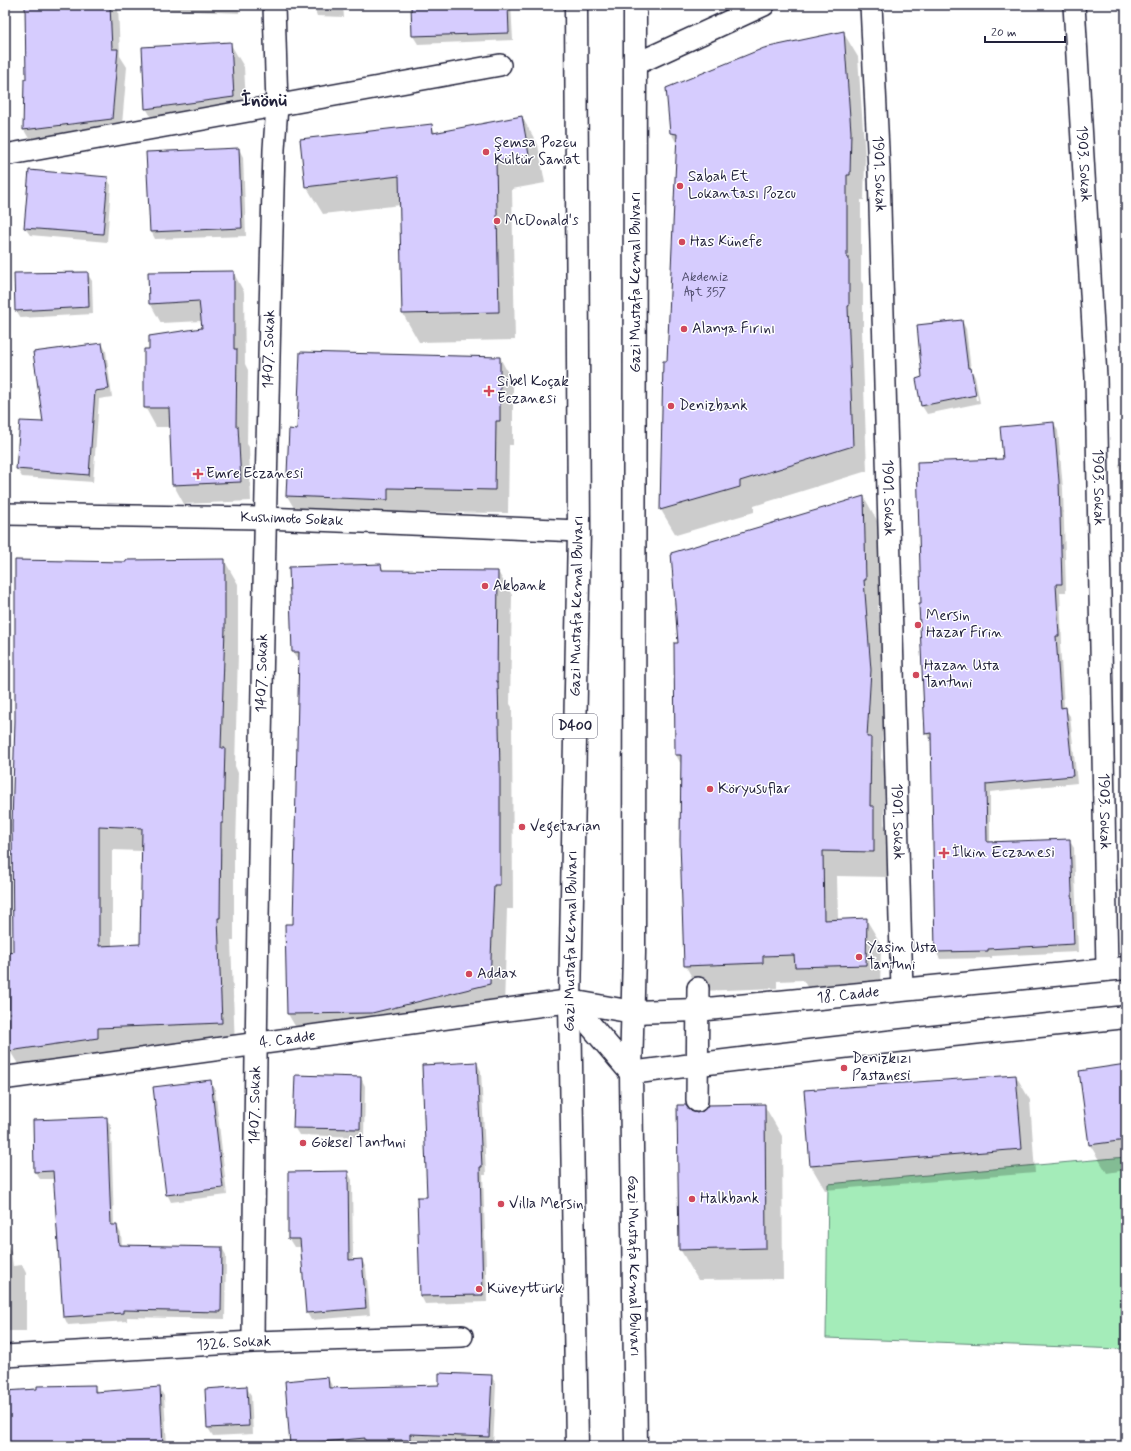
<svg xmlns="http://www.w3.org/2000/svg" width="1131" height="1451" font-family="Mynerve,sans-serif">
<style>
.green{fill:#a4ecb9;stroke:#63877a}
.shadow{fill:#0003;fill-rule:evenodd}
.building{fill:#d6ccfe;stroke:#22223b;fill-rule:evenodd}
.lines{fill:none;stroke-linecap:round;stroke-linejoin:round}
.street-casing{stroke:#22223b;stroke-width:24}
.secondary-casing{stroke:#22223b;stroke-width:25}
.highway-casing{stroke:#22223b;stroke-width:25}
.street{stroke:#fff;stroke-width:21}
.secondary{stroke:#fff;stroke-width:22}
.highway{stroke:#fff;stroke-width:22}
.poi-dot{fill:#d1495b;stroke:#fff;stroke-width:1.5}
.labels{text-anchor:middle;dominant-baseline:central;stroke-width:3;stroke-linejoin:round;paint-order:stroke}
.number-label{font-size:13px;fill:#4f4c6c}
.shield{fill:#fff;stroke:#646476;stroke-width:1}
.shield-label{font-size:14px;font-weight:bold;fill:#22223b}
.poi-label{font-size:15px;fill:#22223b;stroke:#fff;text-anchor:start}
.street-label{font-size:15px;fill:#22223b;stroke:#fff}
.district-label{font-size:19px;font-weight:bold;fill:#22223b;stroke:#fff}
</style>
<rect width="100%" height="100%" fill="#fff"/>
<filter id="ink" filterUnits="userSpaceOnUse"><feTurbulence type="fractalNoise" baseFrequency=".025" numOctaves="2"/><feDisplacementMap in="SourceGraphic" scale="8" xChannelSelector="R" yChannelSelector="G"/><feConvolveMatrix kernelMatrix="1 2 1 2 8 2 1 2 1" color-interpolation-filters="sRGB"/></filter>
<g filter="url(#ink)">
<path class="green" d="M1126,1157v133h-5v59l-295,-11 2,-154z"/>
<path class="shadow" d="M26,5h92l2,51 7,11 -6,69 -87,11 -10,-17 3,-50z
M165,5h74v8l-71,-3z
M313,5h30l1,12 -27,-1z
M412,5h99l2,35 -95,4 -5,-8z
M843,32l15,25 7,101 -1,42h-3v81l2,3v47h-1l5,140 -113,35v6l-78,23 -15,-25 3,-148h4l9,-218 -6,-11z
M230,43l14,24 3,53 -87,12 -14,-24z
M522,117l16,28 7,38 -33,6 3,151 -96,2 -16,-28 -2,-109 -78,9 -17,-28 125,-61 5,9z
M239,149l4,8 3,79 -91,3 -4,-8z
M107,178l4,7 -4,57 -77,-7 -5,-7z
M233,272l11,20 1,72 3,6 -1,74 2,3 2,54 -67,3 -11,-20 -3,-57h-14l-11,-20 5,-57 53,-21 -1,-8 -41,2 -11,-20z
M87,273l5,8 1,33 -72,4 -5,-8z
M962,321l4,8 5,41 4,7 5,26 -53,11 -5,-8 -5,-27 7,-1zM971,374l2,2 5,24h-2z
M102,344l4,7 6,46 -13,2 -6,83 -71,-5 -5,-8 3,-47 24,2z
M500,358l13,24v63h-4l-1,68 -107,-1v12l-100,-4 -14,-24 3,-66 8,1z
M1054,423l4,8 5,58 3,103h-6l2,52h-2l4,64 6,8 7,67 -87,9v51l79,-3 5,8 4,104 -86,4v2l-52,1 -4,-7 -4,-211h-1l-5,-8 -4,-128 82,-145z
M1126,463v142l-2,-3v-83l-5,-55z
M864,497l14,25 2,83h-2l7,91 -4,62 4,5 -1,61 4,8v45l-51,-1 1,44 28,-1 15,25 -1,46 -70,2 -7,-12 -26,1v7l-77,3 -15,-26 -3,-199 -6,-11 3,-111z
M224,560l14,24v69l-3,113 3,7 -2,74h-2v94h-3l4,106 -123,5v10l-88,12 -14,-23 4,-98 113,-390zM112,850l30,1 -1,94 -29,1z
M381,565l3,6 114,1 14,23 -2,109 2,3 1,202h-6l-3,99 -202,30 -14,-24 -2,-89h8l6,-261 -7,-12z
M477,1063l4,8 5,104h-3l4,127 -62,2 -4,-8 -3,-98h10z
M1126,1065v105l-19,3 -17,-28 -10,-73z
M1016,1076l14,24 5,73 -210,17 -14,-24 -6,-75z
M361,1078l4,8 -1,51 -65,-2 -5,-8z
M210,1081l5,8 12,106 -56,7 -4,-8z
M764,1105l18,31 1,143 -85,1 -18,-31 10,-137 7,2z
M106,1118l5,8 3,100h3l4,8 1,12 100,2 4,7 -1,64 -98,-2v4l-59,4 -4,-8 -10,-138h-14l-5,-7z
M348,1172l4,8 1,81 9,-1 4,8 4,47 -59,5 -4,-7 -5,-66h-8l-5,-8v-66z
M7,1244l4,8 2,14 9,-1 4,8v58h-21v-86z
M491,1376l5,8 -3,62h-201l-4,-64 40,-4 5,10 107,-2z
M94,1386l4,7 61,-5 5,8 3,50h-162v-54z
M246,1387l5,8 2,39 -40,2 -5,-8z"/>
<path class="building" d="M25,5h85l2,44h6l-6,70 -89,11 1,-51h2z
M411,5h97l1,28 -97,3z
M844,31l7,101 -1,43h-3v83h2v48h-1l5,140 -113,35v6l-80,23 3,-149h4l10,-227 -7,-1 -4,-45 98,-40z
M231,42l3,55 -89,12 -3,-62z
M522,116l7,39 -33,6 3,151 -97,2 -3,-138 -94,11 -5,-48 132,-15 1,9z
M239,148l3,80 -92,4 -4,-80z
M29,170l79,7 -5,57 -79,-6z
M234,271v78h3l-1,78 2,-1 3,56 -69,3 -3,-77h-25v-59h5v-13l53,-8 -3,-27 -50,3 -1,-32z
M88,272l1,35 -74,4 -1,-38z
M962,320l6,48h3l5,27 -55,11 -5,-27 6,-2 -5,-52z
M102,343l7,46 -14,2 -6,84 -73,-6 4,-48 23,1 -10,-70z
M300,352l200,5v64h-4l-1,69 -107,-2v12l-102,-4 3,-67 8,1z
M1054,422l5,59 3,103h-6l3,52h-3l5,72 5,-1 7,69 -87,8 1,58 83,-3 4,105 -86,5v2l-53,1 -4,-219 -6,1 -6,-130h2l-4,-142 86,-3 -3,-32z
M864,496l2,84h-2l7,90 -4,67h4l-1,69h4v46l-51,-1 1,69 43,-2 -1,47 -71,2 -1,-12 -31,1v7l-79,3 -4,-125 1,-86h-6l-1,-112h4l-7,-90z
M225,559v69l-4,120h4l-2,75h-2l-1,95h-2l4,105 -124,5v10l-89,13v-98l4,-1 -1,-128 3,-103v-161l111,2v-2zM99,826l43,2 -2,116 -41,2z
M381,564l1,6 116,1 -1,111h1l2,87v116h-6l-4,99 -118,29 -85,1 -2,-90h8l6,-272h-7l-3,-85z
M477,1062l5,105h-2l3,128 -63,1 -3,-99h10l-5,-132z
M1126,1064v76l-37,5 -10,-74z
M295,1075l66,2 -1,52 -67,-1z
M1016,1075l6,74 -212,17 -6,-76z
M211,1080l12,108 -57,7 -13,-108z
M765,1104l1,144 -87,2 -2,-145h9l5,6 6,2 6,-2 5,-6z
M107,1117l4,108h6l2,20 103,2 -1,65 -98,-2v3l-60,4 -10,-146 -19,1 -1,-52z
M348,1171l1,89 13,-1 4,49 -60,5 -6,-74h-12v-67z
M439,1373l53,2 -3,62 -79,-3v6h-45v-2l-75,7 -5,-64 43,-4 1,11 110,-3z
M95,1385v7l65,-5 3,59h-158v-55l32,-2v-3z
M247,1386l2,40 -42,2 -2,-39z"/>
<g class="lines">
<g class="street-casing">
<g id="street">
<path id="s1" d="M871,5l8,166 23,819"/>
<path id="s2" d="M1074,5l22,372 11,593"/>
<path d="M636,64l128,-59"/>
<path d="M5,155l495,-90"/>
<path id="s3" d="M5,514l260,4 314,13"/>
<path d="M697,1101l1,-113"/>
<path id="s4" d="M253,1342c3,-398 11,-795 21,-1193l3,-43 -3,-101"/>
<path id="s5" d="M5,1356l248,-14 209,-6"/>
</g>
</g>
<g class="secondary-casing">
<g id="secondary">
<path d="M570,1001l61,72c164,-22 330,-39 495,-56"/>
<path id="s6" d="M5,1078l565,-77 63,11 64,-2 429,-42"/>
</g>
</g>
<g class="highway-casing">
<g id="highway">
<path d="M576,5l3,526 -9,470 7,445"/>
<path id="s7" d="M635,5l-1,948 -3,120 5,373"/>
</g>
</g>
<use href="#street" class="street"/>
<use href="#secondary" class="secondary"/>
<use href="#highway" class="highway"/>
</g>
</g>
<g class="poi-dot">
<circle cx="486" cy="152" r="4"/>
<circle cx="680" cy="186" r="4"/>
<circle cx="497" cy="221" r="4"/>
<circle cx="682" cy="242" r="4"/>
<circle cx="684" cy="329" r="4"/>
<path d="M487 385h4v4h4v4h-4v4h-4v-4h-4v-4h4z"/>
<circle cx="671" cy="406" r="4"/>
<path d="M196 468h4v4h4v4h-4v4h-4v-4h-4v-4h4z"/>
<circle cx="485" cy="586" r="4"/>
<circle cx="918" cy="625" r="4"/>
<circle cx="916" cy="675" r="4"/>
<circle cx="710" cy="789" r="4"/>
<circle cx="522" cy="827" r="4"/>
<path d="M942 847h4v4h4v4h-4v4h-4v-4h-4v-4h4z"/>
<circle cx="859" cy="957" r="4"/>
<circle cx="469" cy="974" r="4"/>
<circle cx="844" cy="1068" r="4"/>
<circle cx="303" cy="1143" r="4"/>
<circle cx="692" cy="1199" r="4"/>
<circle cx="501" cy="1204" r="4"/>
<circle cx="479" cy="1289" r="4"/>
</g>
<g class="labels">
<g class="number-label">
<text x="705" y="277">Akdeniz<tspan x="705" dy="15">Apt 357</tspan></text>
</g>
<rect class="shield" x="553" y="714" width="44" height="24" rx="3"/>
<g class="shield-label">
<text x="575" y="726">D400</text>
</g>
<g class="poi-label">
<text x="494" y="143">Şemsa Pozcu<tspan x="494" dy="17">Kültür Sanat</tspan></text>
<text x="688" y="177">Sabah Et<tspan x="688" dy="17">Lokantası Pozcu</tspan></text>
<text x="505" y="221">McDonald's</text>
<text x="690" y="242">Has Künefe</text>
<text x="692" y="329">Alanya Fırını</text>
<text x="497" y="382">Sibel Koçak<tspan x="497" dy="17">Eczanesi</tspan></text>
<text x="679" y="406">Denizbank</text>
<text x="206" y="474">Emre Eczanesi</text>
<text x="493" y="586">Akbank</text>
<text x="926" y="616">Mersin<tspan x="926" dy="17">Hazar Firin</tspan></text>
<text x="924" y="666">Hazan Usta<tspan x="924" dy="17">Tantuni</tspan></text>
<text x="718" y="789">Köryusuflar</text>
<text x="530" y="827">Vegetarian</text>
<text x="952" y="853">İlkin Eczanesi</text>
<text x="867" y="948">Yasin Usta<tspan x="867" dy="17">Tantuni</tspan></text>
<text x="477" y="974">Addax</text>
<text x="852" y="1059">Denizkızı<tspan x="852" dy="17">Pastanesi</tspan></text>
<text x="311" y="1143">Göksel Tantuni</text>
<text x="700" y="1199">Halkbank</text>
<text x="509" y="1204">Villa Mersin</text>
<text x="487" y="1289">Küveyttürk</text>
</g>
<g class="street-label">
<text stroke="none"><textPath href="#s2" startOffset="159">1903. Sokak</textPath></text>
<text stroke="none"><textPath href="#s1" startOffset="169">1901. Sokak</textPath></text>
<text transform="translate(636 282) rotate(-90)">Gazi Mustafa Kemal Bulvarı</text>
<text stroke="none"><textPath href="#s4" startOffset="993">1407. Sokak</textPath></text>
<text stroke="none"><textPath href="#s2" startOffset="483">1903. Sokak</textPath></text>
<text stroke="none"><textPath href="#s1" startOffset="493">1901. Sokak</textPath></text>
<text stroke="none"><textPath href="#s3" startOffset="287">Kushimoto Sokak</textPath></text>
<text transform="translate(577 606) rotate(-89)">Gazi Mustafa Kemal Bulvarı</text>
<text stroke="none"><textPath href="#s4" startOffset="669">1407. Sokak</textPath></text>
<text stroke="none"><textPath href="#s2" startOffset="807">1903. Sokak</textPath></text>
<text stroke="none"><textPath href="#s1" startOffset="817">1901. Sokak</textPath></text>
<text transform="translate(571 941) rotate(-89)">Gazi Mustafa Kemal Bulvarı</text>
<text stroke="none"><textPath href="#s6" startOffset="850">18. Cadde</textPath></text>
<text stroke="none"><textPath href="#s6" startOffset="285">4. Cadde</textPath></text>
<text stroke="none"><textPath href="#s4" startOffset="237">1407. Sokak</textPath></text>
<text stroke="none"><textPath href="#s7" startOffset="1261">Gazi Mustafa Kemal Bulvarı</textPath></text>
<text stroke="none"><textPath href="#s5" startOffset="229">1326. Sokak</textPath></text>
</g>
<g class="district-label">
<text x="264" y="100">İnönü</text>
</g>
</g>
<rect width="1131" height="1451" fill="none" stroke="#fff" stroke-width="20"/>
<rect x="10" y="10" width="1111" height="1431" fill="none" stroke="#22223b" stroke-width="1.5" filter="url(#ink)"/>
<path d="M985 36v6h80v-6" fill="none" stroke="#22223b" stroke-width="2"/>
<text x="991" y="36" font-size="12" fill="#22223b" stroke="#ffffff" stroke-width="3" paint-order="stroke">20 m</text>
</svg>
